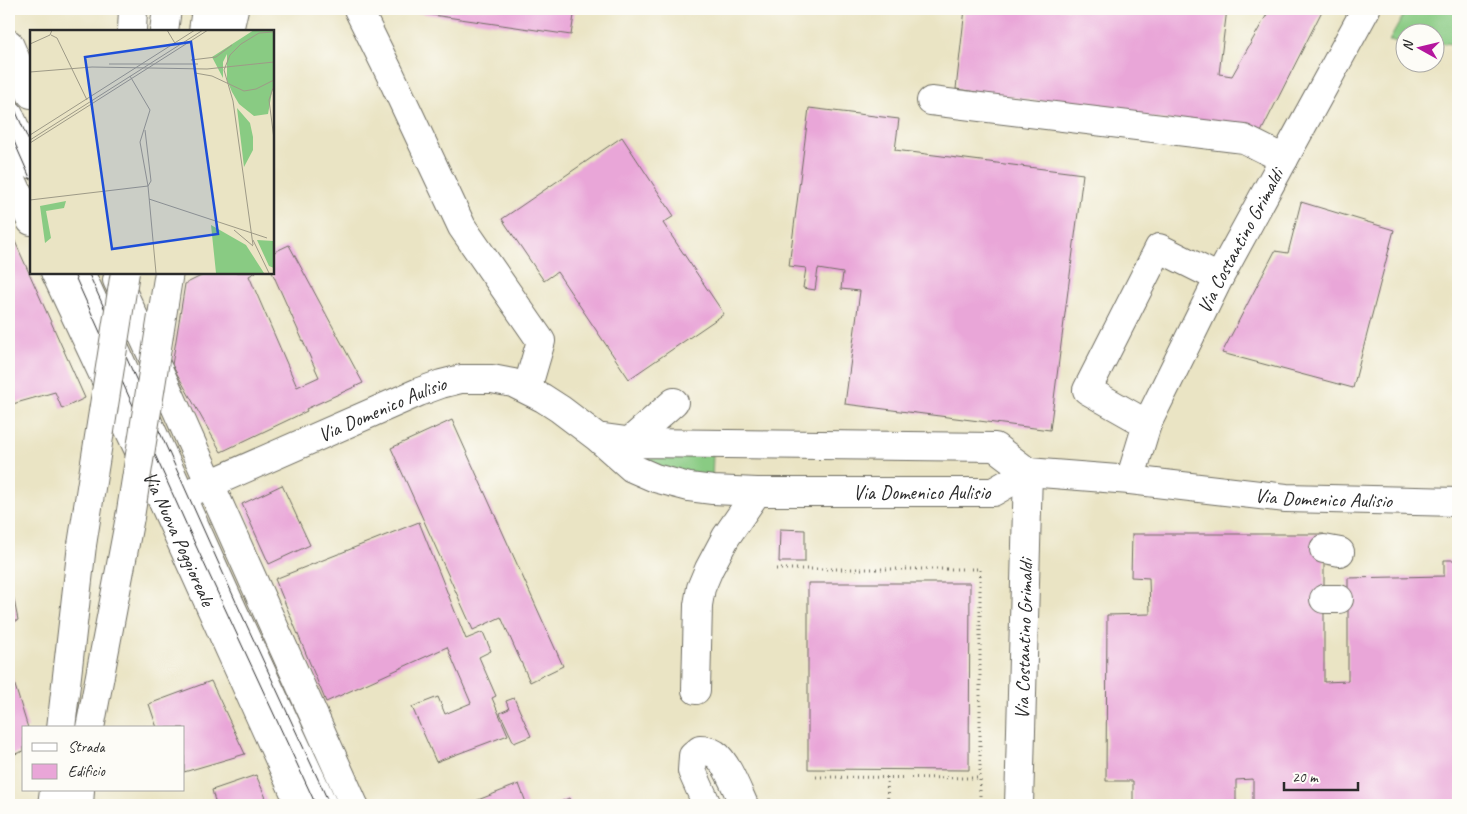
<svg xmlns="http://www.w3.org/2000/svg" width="1467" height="814" font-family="Caveat,sans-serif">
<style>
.green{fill:#89cb83;stroke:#5a7b57}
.building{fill:#e9a6d8}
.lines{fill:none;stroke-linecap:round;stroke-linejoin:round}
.minor-casing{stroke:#6e6c61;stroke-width:30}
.major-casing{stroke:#6e6c61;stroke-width:30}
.highway-casing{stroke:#6e6c61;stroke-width:30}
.path{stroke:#6e6c61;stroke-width:3;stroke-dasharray:1 4;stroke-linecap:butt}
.minor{stroke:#fff;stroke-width:28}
.major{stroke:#fff;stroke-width:28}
.highway{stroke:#fff;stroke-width:28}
.tram{stroke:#2b2b2b;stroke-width:1}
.highway-bridge-casing{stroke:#6e6c61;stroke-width:30;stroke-linecap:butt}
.highway-bridge{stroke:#fff;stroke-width:28}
.labels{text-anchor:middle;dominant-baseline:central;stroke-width:4;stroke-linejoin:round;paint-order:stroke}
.street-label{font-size:20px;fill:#2b2b2b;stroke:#fdfcf7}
.inset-road{fill:none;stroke:#9e9a87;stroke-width:1}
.view{fill:#1d4ed8;fill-opacity:0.15;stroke:#1d4ed8;stroke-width:2.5}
.inset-edge{fill:none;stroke:#2b2b2b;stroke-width:2.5}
</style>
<rect width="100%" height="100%" fill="#fdfcf7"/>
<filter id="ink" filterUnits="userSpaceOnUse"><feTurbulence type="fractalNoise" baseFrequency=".02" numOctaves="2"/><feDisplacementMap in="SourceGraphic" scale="10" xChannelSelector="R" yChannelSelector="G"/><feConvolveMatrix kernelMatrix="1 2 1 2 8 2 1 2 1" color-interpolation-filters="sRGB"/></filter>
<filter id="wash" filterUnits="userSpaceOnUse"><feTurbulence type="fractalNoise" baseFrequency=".0096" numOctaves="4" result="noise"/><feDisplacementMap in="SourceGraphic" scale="20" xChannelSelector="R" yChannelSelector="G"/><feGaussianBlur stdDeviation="1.12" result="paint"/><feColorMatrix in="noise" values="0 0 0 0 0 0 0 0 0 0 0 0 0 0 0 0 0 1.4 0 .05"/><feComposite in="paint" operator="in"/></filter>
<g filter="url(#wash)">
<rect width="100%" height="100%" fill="#eae4c4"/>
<path class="green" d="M1407,9h51v35l-23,-1 -1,-11h-30v10l-15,-1z
M652,455h61l-1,26 -64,-17 -1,-7z"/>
<g id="blocks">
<path class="building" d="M398,9h177l-4,26 -173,-25z
M965,9h262l-8,65 13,2 38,-67h53l-63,125 -304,-45z
M809,108l90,11 -4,31 188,24 -33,256 -205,-26 15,-113 -19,-2 2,-16 -25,-4 -3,21 -12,-2 3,-20 -17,-2z
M622,137l52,79 -11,7 61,91 -95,65 -72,-107 -13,9 -42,-62z
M1301,202l93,28 -41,158 -131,-35 53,-102 13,2z
M9,228l76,170 -23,11 -7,-17 -46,13z
M289,245l74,138 -57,26 1,2 -86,41 -49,-87 13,-81 24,-12h47l-7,4 48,111 22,-10 -47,-105v-19z
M452,420l111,246 -33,16 -29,-65 -28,13 -82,-182z
M282,485l28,60 -41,19 -27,-60z
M419,522l47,117 17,-7 8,19 -12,6 17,39 -4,2 16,37 -72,27 -24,-55 26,-10 7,17 26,-11 -24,-56 -121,55 -51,-123z
M780,529l25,1v32h-26z
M1132,534h192v148l24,-1v-103l96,-2v-16h14v245h-205v-26l-17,1v25h-103v-24h-27l1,-166 43,-1 -1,-36 -18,-1z
M808,583h162l-1,187 -161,-1z
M9,595h4l5,25 -9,5z
M9,666l19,62h-4v23l-15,5z
M211,681l34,73 -61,18v-44h-27l-8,-24z
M514,698l17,38 -17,7 -14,-30 9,-4 -3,-8z
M256,775l13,30h-53l-4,-15z
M519,784l8,21h-62z
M569,798l3,7h-18z"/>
</g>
</g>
<g filter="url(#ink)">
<use href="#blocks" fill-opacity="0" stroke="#6e6c61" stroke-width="1"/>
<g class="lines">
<g class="minor-casing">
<g id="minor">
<path d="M358,9l32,65 72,153 79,114 -14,48"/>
<path d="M931,101l313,38 40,20"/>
<path d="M9,114l22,50"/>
<path d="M80,272l150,332 93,201"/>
<path d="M1147,424l-60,-34 72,-142 60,30"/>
<path d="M629,442l45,-40"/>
<path id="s1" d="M164,504l255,-112 22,-8 20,-5h31l21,4 30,15 17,11 37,28 35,31 23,10 34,9 24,3 44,2h236l35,-20 -33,-25 -354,-4 -44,-6"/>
<path d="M1324,549l16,3"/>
<path d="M1324,599h15"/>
<path d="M696,690l2,-85 3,-17 8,-19 17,-32 31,-45"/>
<path d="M707,805l-15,-34 1,-15 7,-6c5,0 10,1 15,4 11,7 23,38 29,51"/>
</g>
</g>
<g class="major-casing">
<g id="major">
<path d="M9,44l22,50"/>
<path d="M9,173l22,48"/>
<path id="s2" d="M55,272l109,232 136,301"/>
<path d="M117,280l49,106 188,419"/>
<path id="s3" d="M1130,480l17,-56 72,-146 147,-269"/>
<path id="s4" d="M1019,805l9,-333 102,8 156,18 172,4"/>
</g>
</g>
<g class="highway-casing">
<path id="highway" d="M132,31l1,-22
M164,31l3,-22
M203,31l3,-22
M229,31l5,-22
M61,728l21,-183
M90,728l40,-211
M52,805l2,-15
M79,805l1,-15"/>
</g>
<path class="path" d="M776,569h204v236
M816,777l164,1
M887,777l1,28"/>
<use href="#minor" class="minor"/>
<use href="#major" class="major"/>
<use href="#highway" class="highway"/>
<path class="tram" d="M9,96l22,50
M9,130l22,50
M73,272l123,274 120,259
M88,272l148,330 94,203"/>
<g class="highway-bridge-casing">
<path id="highway-bridge" d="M130,517l39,-245
M82,545l43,-273"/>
</g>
<use href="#highway-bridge" class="highway-bridge"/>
</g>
</g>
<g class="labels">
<g class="street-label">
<text stroke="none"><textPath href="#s3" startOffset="264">Via Costantino Grimaldi</textPath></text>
<text stroke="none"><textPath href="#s1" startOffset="238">Via Domenico Aulisio</textPath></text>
<text stroke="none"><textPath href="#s1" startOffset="815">Via Domenico Aulisio</textPath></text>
<text stroke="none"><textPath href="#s4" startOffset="630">Via Domenico Aulisio</textPath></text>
<text stroke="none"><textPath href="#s2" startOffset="294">Via Nuova Poggioreale</textPath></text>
<text stroke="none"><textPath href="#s4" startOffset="166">Via Costantino Grimaldi</textPath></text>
</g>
</g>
<g transform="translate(30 30)">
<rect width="244" height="244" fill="#eae4c4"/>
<path d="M224,0h20v51l-6,33 -14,2 -15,-12 -7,-12 -5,-12v-26l-4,8v16l-11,-21zM207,78l13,15 3,14v13l-9,17zM36,171l-2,7 -18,3 5,27 -6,5 -5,-37zM181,195l35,20 18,28h-48zM227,210l17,1v27l-5,-2z" fill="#89cb83"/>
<path class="inset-road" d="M137,0l9,15M21,5l6,3 30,62M0,14l20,-9 2,-5M161,30l25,-3 16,-12M79,34h89M0,42l62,-5 115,2 67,-7M165,43l17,3 32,15 12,-2 18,-9M100,46l20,34 -10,32 8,44M244,55l-5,15 5,39M115,100l6,51 -3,5M0,105l165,-105M0,110l173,-110M0,113l178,-113M119,169l118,39M0,170l118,-14 8,87M204,200l19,16M223,210l16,33M223,215l-20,-144 -9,-31 6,-15 11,-11 18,-11 15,-1"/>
<path class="view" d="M161,12l27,192 -106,15 -27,-192z"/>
<rect width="244" height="244" class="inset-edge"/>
</g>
<rect width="1467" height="814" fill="none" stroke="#fdfcf7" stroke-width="30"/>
<rect x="22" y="726" width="162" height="65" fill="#fdfcf7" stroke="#a9a8a5"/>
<rect x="32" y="743" width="25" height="8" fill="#ffffff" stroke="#a9a8a5"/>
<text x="68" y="752" font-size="15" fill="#2b2b2b">Strada</text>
<rect x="32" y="764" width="25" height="15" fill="#e9a6d8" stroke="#a9a8a5"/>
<text x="68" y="776" font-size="15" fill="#2b2b2b">Edificio</text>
<g transform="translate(1420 48) rotate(278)"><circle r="24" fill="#fdfcf7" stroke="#a9a8a5"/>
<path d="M0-4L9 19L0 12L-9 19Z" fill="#b5179e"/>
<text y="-8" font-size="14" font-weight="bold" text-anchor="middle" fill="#2b2b2b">N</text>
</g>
<path d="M1284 782v8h74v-8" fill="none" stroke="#2b2b2b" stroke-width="2.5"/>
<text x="1292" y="782" font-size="15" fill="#2b2b2b" stroke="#fdfcf7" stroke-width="4" paint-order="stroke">20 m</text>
</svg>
